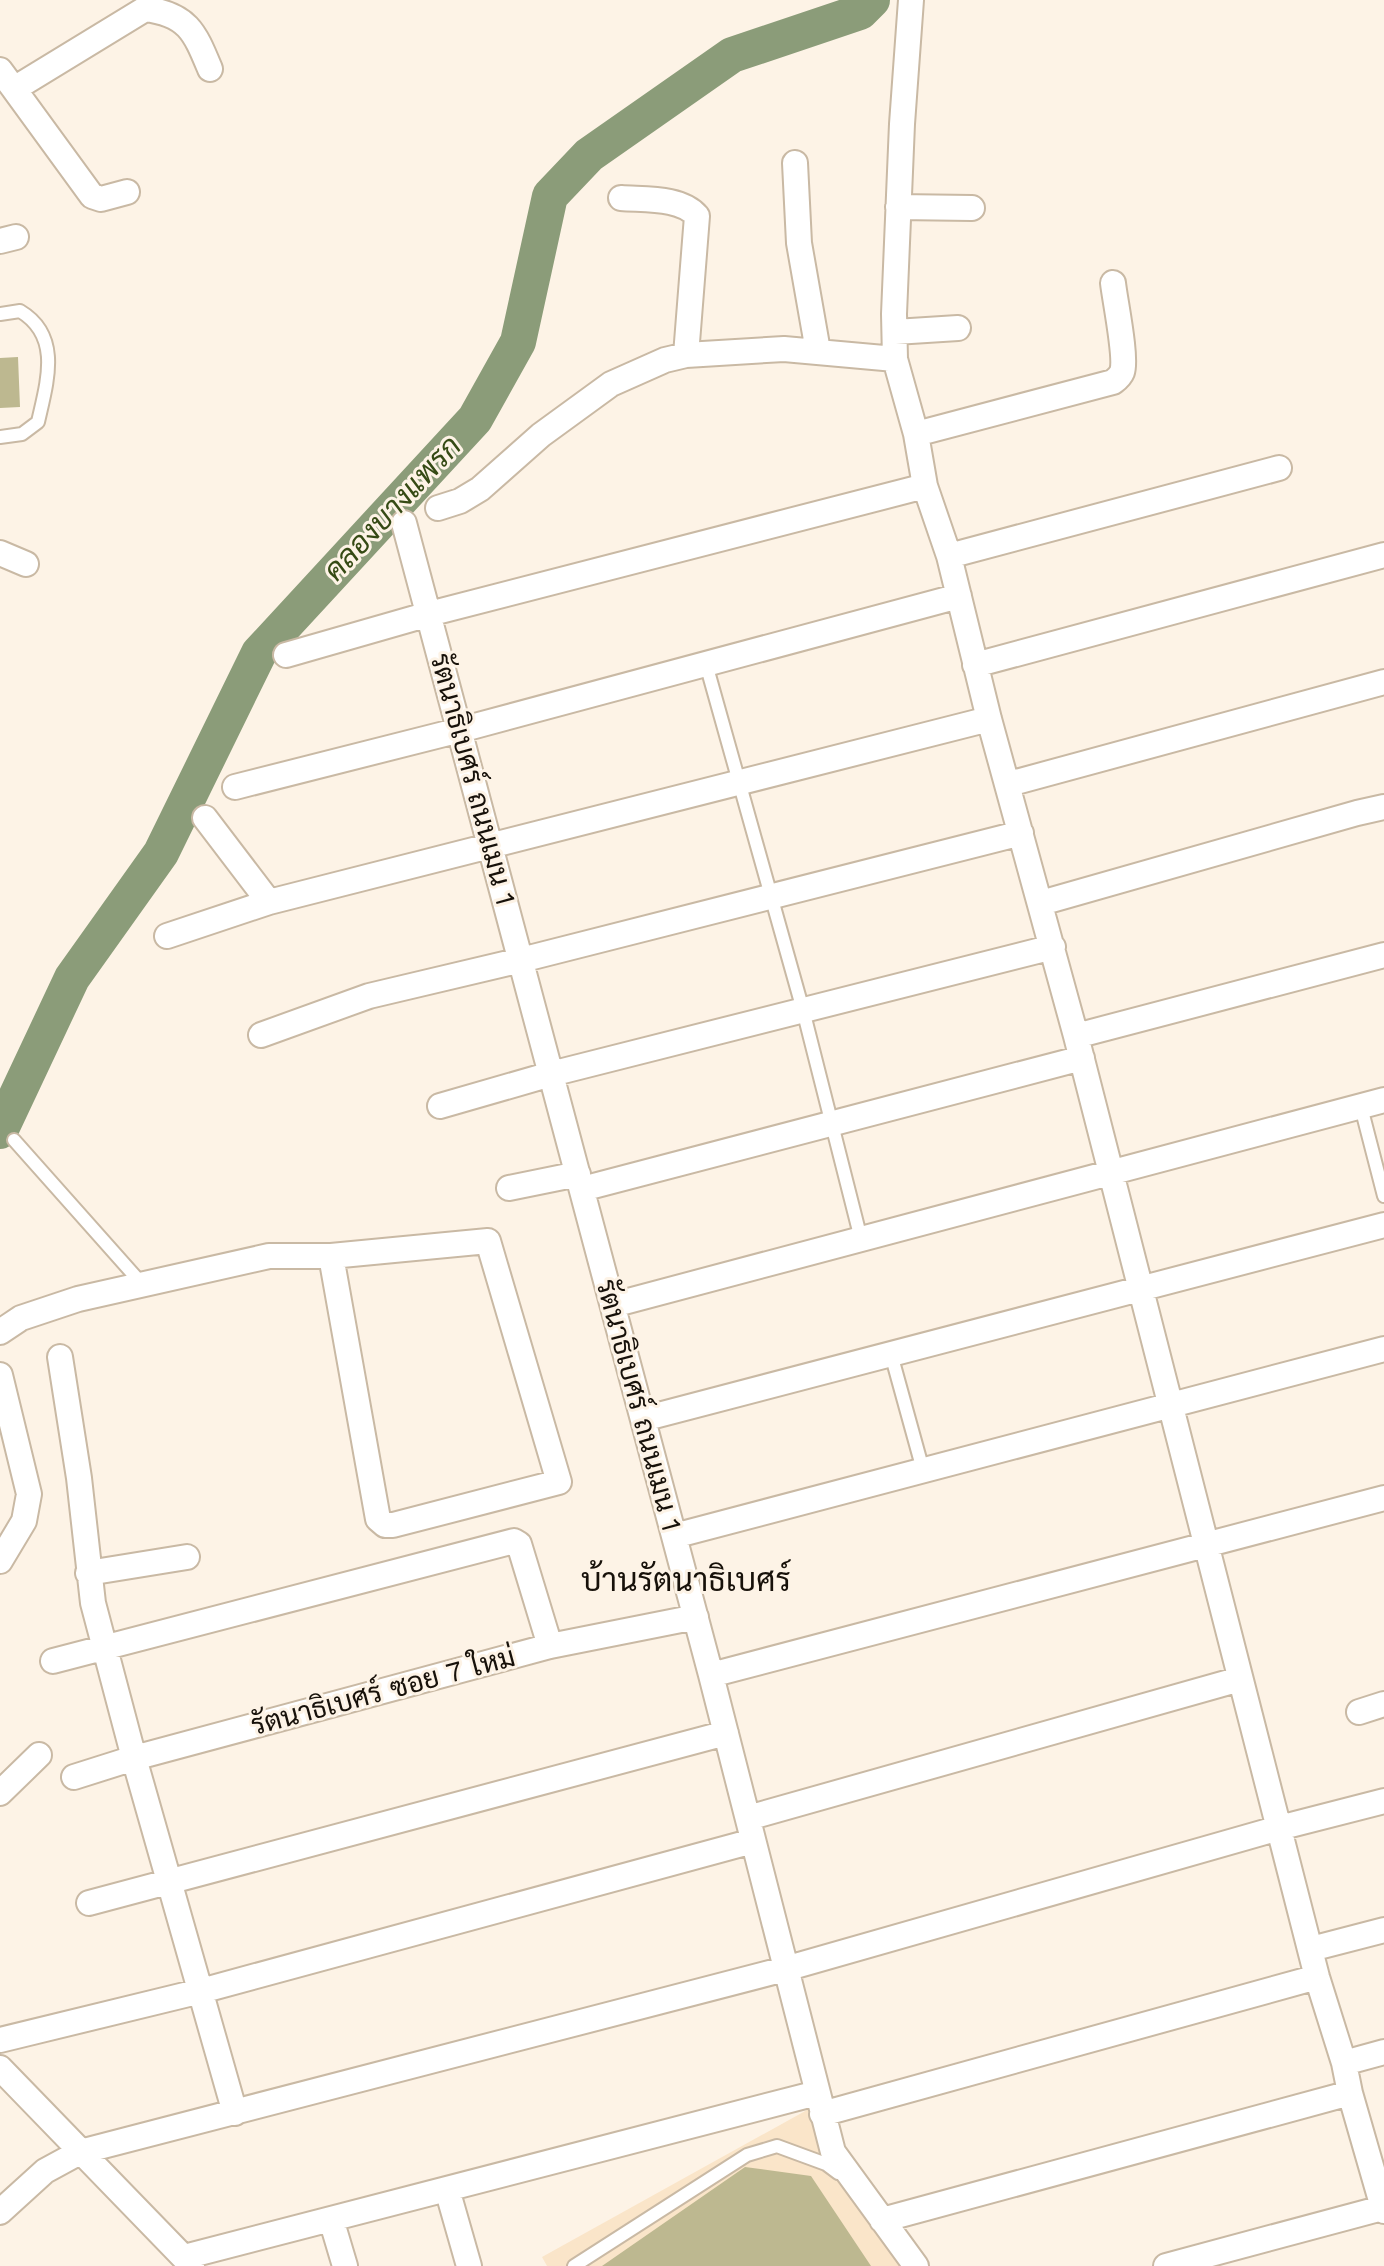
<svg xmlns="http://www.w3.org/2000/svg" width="1384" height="2266" font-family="'Work Sans',Sarabun,sans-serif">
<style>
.built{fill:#fae5c9}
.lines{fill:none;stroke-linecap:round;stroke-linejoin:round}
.river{stroke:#8b9c79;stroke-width:36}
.building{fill:#bdb890}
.lane-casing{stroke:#c9b9a4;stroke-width:16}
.street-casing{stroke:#c9b9a4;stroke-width:28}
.lane{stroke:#fff;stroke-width:12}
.street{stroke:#fff;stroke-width:24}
.labels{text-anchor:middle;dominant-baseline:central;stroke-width:6;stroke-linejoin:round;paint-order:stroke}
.street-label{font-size:28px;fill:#17110a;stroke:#fdf3e6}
.water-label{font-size:30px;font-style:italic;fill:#354a14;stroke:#fdf3e6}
.quarter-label{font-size:32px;fill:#17110a;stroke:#fdf3e6}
</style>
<rect width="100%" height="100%" fill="#fdf3e6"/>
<path class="built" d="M825,2100l15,50 81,116h-374l-5,-9z"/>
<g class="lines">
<path class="river" d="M0,1131l72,-153 89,-125 98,-200 216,-234 43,-77 32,-146 39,-41 143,-100 128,-43 12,-12"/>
</g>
<path class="building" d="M18,357l2,50 -20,1v-50z
M745,2167l66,9 60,90h-269z"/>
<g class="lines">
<g class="lane-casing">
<path id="lane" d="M0,314l20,-3c42,25 27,71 18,111l-16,12 -22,3
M706,664l97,346 58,229
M1361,1107l23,89
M14,1140l128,144
M891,1354l32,116
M574,2266l173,-111 30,-9 49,18 12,9"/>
</g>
<g class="street-casing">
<path id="street" d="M0,70l14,19 131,-80c43,5 50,24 65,60
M14,89l78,107 9,3 26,-7
M795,163l4,80 19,108
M621,198c24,2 60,-1 76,18l-11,139
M898,207l74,1
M0,241l16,-4
M895,332l63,-4
M895,359l-1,-45 8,-190 9,-124
M916,434l197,-52c4,-3 7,-5 9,-10 5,-14 -7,-71 -9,-89
M438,508l22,-7 20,-12 61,-54 70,-51 54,-24 21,-5 98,-6 111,10 21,75 9,52 24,70 40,163 87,317 241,941 27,86 6,30 34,118
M404,523l307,1152 122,477 83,114
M0,553l26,11
M949,556l330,-88
M286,655l143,-41 496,-128
M975,665l409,-110
M1009,784l375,-102
M235,787l225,-57 499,-134
M205,818l64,84 720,-183
M1041,903l316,-90 27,-6
M167,936l102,-34
M261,1035l108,-39 152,-36 500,-127
M1076,1036l308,-81
M440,1106l111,-32 502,-127
M509,1188l69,-14
M582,1189l500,-131
M613,1305l771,-205
M0,1332l21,-14 57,-19 191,-43h62l47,263 7,6h8l166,-43 -71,-241 -157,15
M60,1357l19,121 14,125 41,155 101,355
M0,1375l29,119 -5,27 -24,40
M643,1419l741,-194
M674,1536l710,-187
M88,1573l99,-16
M53,1661l461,-120 5,3 31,102
M711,1675l673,-177
M1359,1712l25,-8
M74,1777l60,-19 416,-112 146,-29
M0,1793l39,-38
M748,1818l492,-139
M89,1903l637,-170
M1311,1949l73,-19
M0,2040l201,-49 552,-150
M1344,2063l40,-11
M0,2068l192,198
M822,2114l495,-137
M447,2189l22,77
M0,2212l45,-41 35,-19 705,-183 494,-141 105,-27
M331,2219l14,47
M882,2220l468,-127
M184,2257l633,-164
M1166,2266l216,-58"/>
</g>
<use href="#lane" class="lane"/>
<use href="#street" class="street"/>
</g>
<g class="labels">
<g class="street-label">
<text transform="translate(473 779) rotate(75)">รัตนาธิเบศร์ ถนนเมน 1</text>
<text transform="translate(639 1405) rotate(75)">รัตนาธิเบศร์ ถนนเมน 1</text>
<text transform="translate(383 1691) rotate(-15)">รัตนาธิเบศร์ ซอย 7 ใหม่</text>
</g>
<g class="water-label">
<text transform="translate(392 508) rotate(-47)">คลองบางแพรก</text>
</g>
<g class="quarter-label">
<text x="686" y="1580">บ้านรัตนาธิเบศร์</text>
</g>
</g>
</svg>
